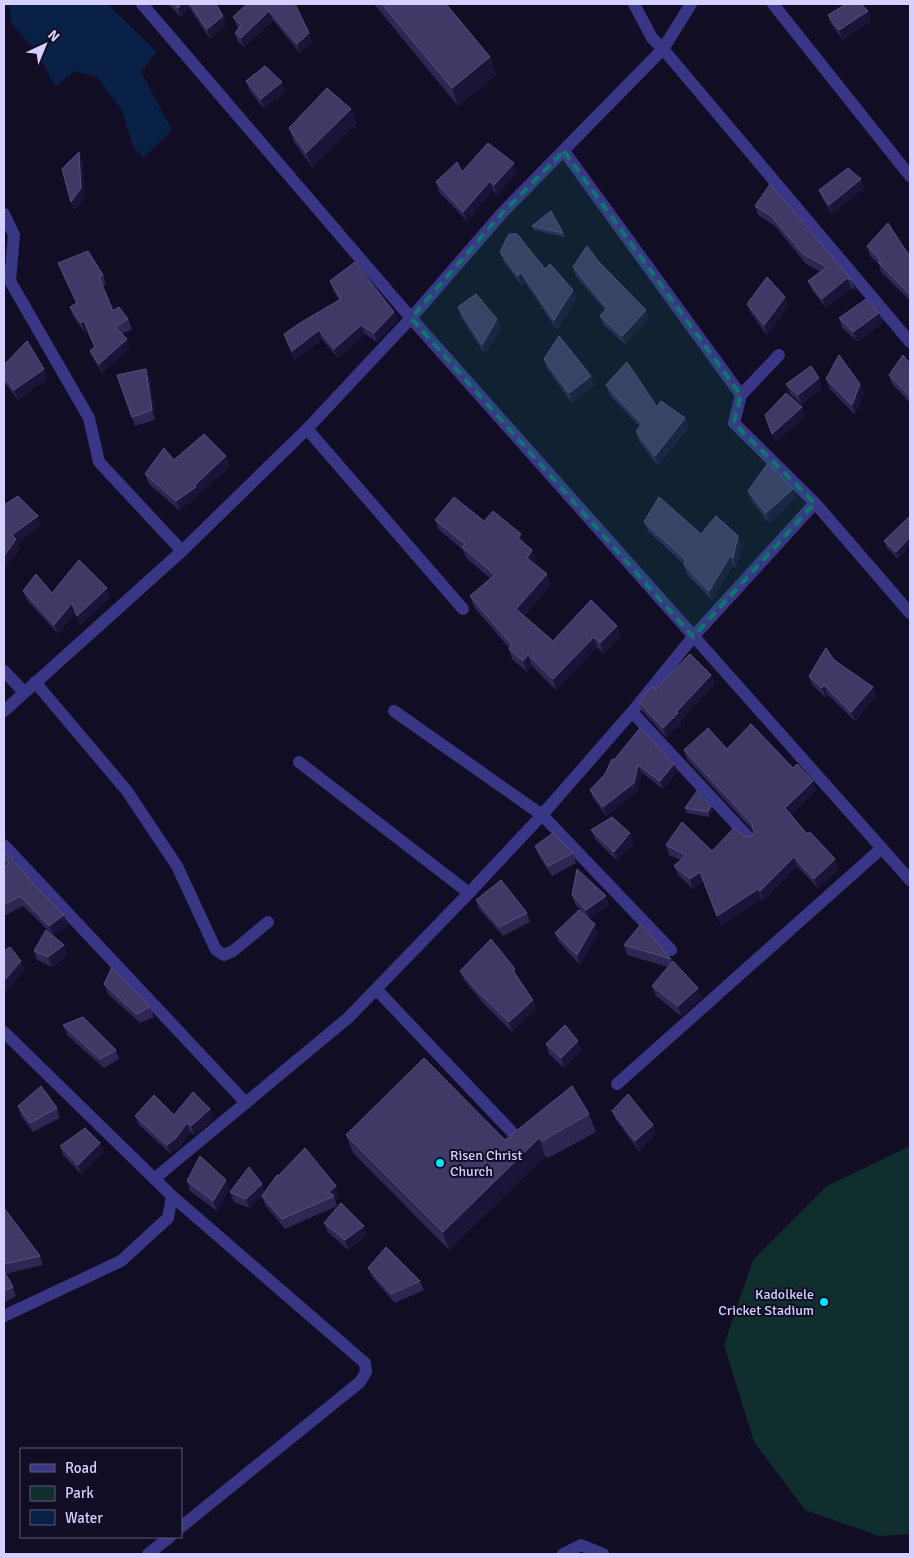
<svg xmlns="http://www.w3.org/2000/svg" width="914" height="1558" font-family="Signika,sans-serif">
<style>
.green{fill:#102e2d}
.water{fill:#0a2147}
.lines{fill:none;stroke-linecap:round;stroke-linejoin:round}
.street{stroke:#393685;stroke-width:12}
.wall{fill:#2e2653}
.shaded-wall{fill:#1b1438}
.building{fill:#403865;stroke:#57507e}
.marked{fill:#0f766e;fill-opacity:0.2;stroke:#0f766e;stroke-width:4;stroke-dasharray:10 6;stroke-linejoin:round}
.poi-dot{fill:#00e4fb;stroke:#110d24;stroke-width:2}
.labels{text-anchor:middle;dominant-baseline:central;stroke-width:4;stroke-linejoin:round;paint-order:stroke}
.poi-label{font-size:14px;fill:#d5d0ff;stroke:#110d24;text-anchor:start}
</style>
<rect width="100%" height="100%" fill="#110d24"/>
<path class="green" d="M910,1146v388l-31,2 -74,-26 -51,-68 -30,-97 29,-85 74,-74z"/>
<path class="water" d="M8,4h99l50,48 -16,20 31,58 -29,28 -10,-12 -11,-36 -25,-33 -22,-6 -20,16 -16,-32 -27,-31z"/>
<g class="lines">
<path class="street" d="M142,4l269,314 499,562
M634,4l18,34 11,11 247,293
M773,4l137,172
M564,151l177,244 -7,28 81,80 95,110
M4,214l10,21 -4,46 79,137 10,44 83,89
M741,395l38,-40
M307,429l156,180
M4,671l20,21
M35,682l92,109 50,75 39,84 8,5 9,-4 35,-29
M4,711l178,-160 125,-122 104,-111 92,-106 160,-163 28,-45
M394,711l148,104 129,135
M632,712l118,127
M299,762l170,131
M4,845l242,258
M376,989l135,142
M4,1032l168,164 193,167 1,9 -6,10 -179,145
M617,1084l265,-236
M154,1179l194,-161 121,-125 73,-78 90,-103 61,-75 122,-134
M4,1316l117,-55 47,-43 4,-22
M148,1554l22,-17
M563,1554l18,-9 22,9"/>
</g>
<path class="wall" d="M168,4h48l7,12 3,9 -16,14 -21,-32 -8,10z
M295,4l17,39 -12,10 -27,-33 -29,27 -6,-5 -3,-9 3,-5 -1,-2 -4,-9z
M374,4h72l44,53 6,18 -38,31z
M828,15l43,5 -28,20 -12,-16z
M246,81l39,10 -21,18 -14,-18z
M357,123l-45,44 -18,-25 -5,-14z
M462,172h55l-20,23 -4,-5 -26,31 -28,-29 -3,-10z
M861,179l3,9 -32,26 -9,-14 -4,-10z
M770,184l82,96 3,10 -4,-2 -25,20 -14,-18 -4,-9 13,-9 -15,-8 -31,-38 -17,-11 -3,-9z
M532,226l31,7 2,4 -31,-7z
M902,245l8,11v45l-29,-29 -2,-8 -9,-8 -3,-10z
M500,252l45,17 28,21 3,9 -19,31 -32,-48 -3,4 -18,-24z
M598,261l48,49 3,9 -24,25 -22,-20 -3,-8 5,-6 -29,-34 -3,-9z
M58,263l45,12 3,9 -3,2 10,25 15,8 4,10 -10,5 8,14 -28,25 -8,-13 -4,-9 4,-4 -7,-16 -2,2 -12,-17 -3,-9 6,-4 -14,-31z
M330,281l64,31 4,8 -21,22 -12,-8 -27,24 -16,-19 -27,21 -8,-17 -3,-9 55,-34 -6,-10z
M785,297l3,9 -21,29 -16,-22 -4,-9z
M458,307l39,12 4,9 -16,26 -24,-37z
M879,313l4,10 -26,18 -15,-13 -3,-10z
M544,359l51,26 -23,18 -25,-35z
M910,364v39l-18,-19 -3,-9z
M4,365l40,4 3,10 -29,21 -14,-18z
M117,375l33,3 5,42 -20,6z
M819,378l3,10 -20,16 -12,-10 -4,-10z
M826,379l34,5 4,9 -9,22 -25,-26z
M606,385l79,33 4,9 -31,39 -19,-25 -3,-10 4,-4 -30,-32z
M174,460l56,6 -31,28v2l-20,14 -30,-26 -4,-10z
M793,489l3,9 -27,25 -17,-22 -4,-10z
M910,516l-12,43 -11,-11 -3,-7z
M435,520l49,1 40,22 8,7 4,11 -2,3 13,10 3,11 -26,31 29,25 38,-41 30,36 -17,18 -7,-7 -41,43 -24,-24 -5,6 -15,-13 -3,-10v-1l-35,-41 -4,-11 20,-18 -24,-20 -3,-8 -24,-20z
M644,522l57,12 41,12 -6,22 -3,-3 -21,35 -25,-26 -3,-10 -36,-33z
M107,588l3,9 -30,28 -5,-12 -17,21 -31,-34 -4,-9 29,2z
M834,660l39,27 3,9 -21,25 -27,-26 -2,3 -14,-13 -3,-9z
M711,675l4,9 -35,37 1,2 -15,14 -23,-25 -4,-10 16,-12z
M727,749l66,19 20,13 3,9 -25,25 48,54 -21,19 -21,-22 -34,35 -2,-2 -40,27 -18,-45 -10,8 -15,-14 -4,-9 7,-6 -12,-5 -3,-10 46,6 40,-15 2,-4 -67,-73 -3,-9z
M614,760l63,12 -14,17 -21,-16 -5,18 -31,25 -13,-18 -3,-8 15,-16z
M711,806l2,5 -4,6 -22,-4 -2,-5z
M591,830l39,3 4,10 -17,18 -22,-22z
M535,846l38,7 3,10 -24,13 -13,-20z
M4,851l25,27 2,4 37,43 -15,10 -30,-29 -19,10v-46l1,-3 -1,-1z
M572,895l37,10 -20,14 -14,-15z
M476,900l51,13 3,9 -27,14 -24,-27z
M555,933l43,1 -18,31 -21,-23z
M64,945l3,10 -15,12 -15,-7 -3,-9z
M624,945l47,14 1,3 26,26 4,10 -21,18 -25,-20 -4,-10 16,-19 -41,-12z
M460,971l59,8 17,30 -24,23 -30,-30 -18,-22z
M104,984l46,23 4,10 -14,6 -32,-29z
M63,1025l53,25 3,9 -15,9 -37,-33z
M546,1044l35,6 -17,18 -15,-14z
M18,1106l39,2 3,10 -27,14 -12,-16z
M612,1111l41,14 3,9 -17,17 -23,-31z
M589,1114l7,18 -48,26 -3,-2 -96,94 -96,-97 -7,-18 159,5z
M174,1115l40,4 -20,16 -4,-3 -10,15 -9,7 -32,-29 -4,-9z
M100,1143l4,9 -23,22 -18,-19 -3,-9z
M278,1176l61,20 -4,3 2,7 -52,23 -20,-24 -3,-9 -13,12 -15,-6 -4,-10h35z
M187,1181l42,8 -12,22 -27,-20z
M4,1208l36,48 3,9 -38,9 8,13 3,9 -12,7z
M324,1223l43,12 -19,15 -20,-18z
M368,1268l52,13 4,9 -29,13 -23,-26z"/>
<path class="shaded-wall" d="M181,4h7l1,3 -8,10 -3,-9z
M269,11l4,9 -29,27 -3,-9z
M868,11l3,9 -28,20 -4,-10z
M223,16l3,9 -16,14 -3,-10z
M309,33l3,10 -12,10 -3,-9z
M490,57l6,18 -38,31 -6,-18z
M282,82l3,9 -21,18 -3,-10z
M351,109l6,14 -45,44 -6,-14z
M79,152l4,10 2,36 -11,13 -3,-9z
M514,163l3,9 -20,23 -3,-10z
M861,179l3,9 -32,26 -3,-9z
M490,181l3,9 -26,31 -4,-9z
M521,272l4,10 -3,4 -4,-10z
M847,278l4,10 -25,20 -4,-9z
M573,290l3,9 -19,31 -3,-10z
M785,297l3,9 -21,29 -3,-10z
M646,310l3,9 -24,25 -3,-8z
M394,312l4,8 -21,22 -3,-9z
M879,313l4,10 -26,18 -4,-9z
M497,319l4,9 -16,26 -3,-9z
M84,321l3,10 -2,2 -4,-10z
M361,325l4,9 -27,24 -4,-9z
M319,330l3,9 -27,21 -3,-9z
M127,339l3,9 -28,25 -3,-9z
M44,369l3,10 -29,21 -4,-10z
M146,369l4,9 5,42 -3,-10z
M591,376l4,9 -23,18 -3,-10z
M819,378l3,10 -20,16 -4,-9z
M860,384l4,9 -9,22 -3,-10z
M802,407l3,10 -30,26 -3,-9z
M685,418l4,9 -31,39 -3,-10z
M226,456l4,10 -31,28v2l-20,14 -3,-9 19,-16z
M793,489l3,9 -27,25 -3,-10z
M38,516l3,10 -23,17 2,6 -15,19 -1,-4v-8l8,-21z
M521,534l4,11 -7,-7z
M738,536l4,10 -6,22 -3,-10z
M910,537v10l-12,12 -2,-7z
M532,550l4,11 -6,7 -3,-10z
M730,556l3,9 -21,35 -3,-9z
M547,574l3,11 -30,35 -4,-11z
M107,588l3,9 -30,28 -3,-9z
M72,603l3,10 -17,21 -4,-9z
M617,626l4,10 -17,18 -4,-11z
M594,637l3,10 -41,43 -3,-11z
M528,655l4,11 -5,6 -4,-11z
M711,675l4,9 -35,37 1,2 -15,14 -3,-9z
M824,685l4,10 -2,3 -4,-10z
M873,687l3,9 -21,25 -4,-9z
M674,764l3,8 -14,17 -3,-8z
M638,765l4,8 -5,18 -31,25 -3,-9z
M813,781l3,9 -28,28 -3,-10z
M711,806l2,5 -4,6 -1,-5z
M630,833l4,10 -17,18 -3,-9z
M794,857l3,9 -34,35 -3,-10z
M835,859l4,10 -21,19 -4,-9z
M700,872l3,9 -10,8 -3,-10z
M758,889l3,10 -40,27 -4,-10z
M606,896l3,9 -20,14 -3,-9z
M64,915l4,10 -15,10 -4,-9z
M595,924l3,10 -18,31 -3,-10z
M64,945l3,10 -15,12 -4,-10z
M21,961l4,9 -21,24v-13z
M515,969l4,10 -3,2 -3,-10z
M698,988l4,10 -21,18 -3,-10z
M533,1000l3,9 -24,23 -3,-10z
M578,1041l3,9 -17,18 -3,-10z
M210,1109l4,10 -20,16 -3,-9z
M187,1123l3,9 -10,15 -9,7 -4,-9z
M653,1125l3,9 -17,17 -4,-10z
M539,1138l6,18 -96,94 -6,-18z
M100,1143l4,9 -23,22 -3,-9z
M226,1180l3,9 -12,22 -4,-10z
M262,1184l3,9 -16,15 -3,-9z
M336,1186l3,10 -4,3 -1,-3 -5,-4z
M364,1226l3,9 -19,15 -3,-10z"/>
<path class="building" d="M174,4h7l-3,4z
M190,4h26l7,12 -16,13z
M247,4h48l14,29 -12,11 -28,-33 -28,27 -6,-5 6,-8 -8,-8z
M382,4h64l44,53 -38,31z
M846,4h15l7,7 -29,19 -11,-15z
M265,66l17,16 -21,17 -15,-18z
M327,88l24,21 -45,44 -17,-25z
M488,143l26,20 -20,22 -4,-4 -27,31 -27,-30 21,-20 5,10z
M79,152l2,36 -10,14 -9,-33z
M848,168l13,11 -32,26 -10,-15z
M770,184l82,96 -5,-2 -25,21 -14,-18 19,-14 -24,-13 -32,-38 -16,-10z
M551,211l12,22 -31,-7z
M888,223l14,22 8,11v39l-32,-33 3,-1 -14,-15z
M509,234h8l28,35 5,-5 23,26 -19,30 -33,-48 -3,4 -18,-24z
M587,246l11,15 48,49 -24,26 -22,-20 7,-8 -34,-41z
M88,251l15,24 -4,2 14,34 6,-4 9,12 -13,8 12,12 -28,25 -9,-13 5,-4 -11,-26 -3,2 -11,-16 7,-4 -19,-40z
M355,262l39,50 -20,21 -13,-8 -27,24 -15,-19 -27,21 -8,-17 16,-11 41,-24 -11,-18z
M767,277l18,20 -21,28 -17,-21z
M476,294l21,25 -15,26 -24,-38z
M866,299l13,14 -26,19 -14,-14z
M559,336l32,40 -22,17 -25,-34z
M27,341l17,28 -30,21 -10,-13v-12z
M839,355l21,29 -8,21 -26,-26z
M903,355l7,9v33l-21,-22z
M627,362l30,45 4,-6 24,17 -30,38 -19,-25 6,-7 -36,-39z
M811,366l8,12 -21,17 -12,-11z
M146,369l6,41 -20,7 -15,-42z
M786,393l16,14 -30,27 -7,-19z
M204,434l22,22 -31,29 1,2 -20,14 -31,-27 19,-26 10,12z
M768,463l25,26 -27,24 -18,-22z
M18,496l20,20 -26,19 4,4 -12,17v-51z
M454,497l30,24 9,-10 28,23 -3,4 14,12 -5,8 20,16 -31,35 37,32 38,-41 26,26 -17,17 -6,-6 -41,42 -25,-24 -5,6 -14,-12 3,-4 -42,-49 25,-21 -33,-28 3,-3 -30,-24z
M659,497l42,37 15,-18 22,20 -5,22 -3,-2 -21,35 -25,-26 2,-5 -42,-38z
M910,516v21l-14,15 -12,-11z
M79,560l28,28 -30,28 -5,-13 -18,22 -31,-34 13,-17 16,19z
M826,648l8,12 39,27 -22,25 -27,-27 -2,3 -13,-12z
M690,654l21,21 -35,37 2,1 -15,15 -24,-26 13,-16 3,4z
M751,724l42,44 4,-4 16,17 -28,27 22,26 3,-2 25,27 -21,20 -20,-22 -34,34 -2,-2 -41,27 -17,-44 -10,7 -16,-13 12,-11 -20,-10 16,-23 30,29 22,-23 11,9 7,-1 2,-4 -2,-8 -68,-74 24,-22 19,21z
M640,728l34,36 -14,17 -22,-16 -4,18 -31,24 -13,-17 15,-16 7,-15 2,1z
M697,791l14,15 -3,6 -23,-4z
M612,817l18,16 -16,19 -23,-22z
M553,833l20,20 -25,13 -13,-20z
M4,851l25,27 -1,1 36,36 -15,11 -29,-30 -16,9v-35l5,-8 -5,-3z
M577,869l29,27 -20,14 -14,-15z
M501,880l26,33 -28,14 -23,-27z
M579,910l16,14 -18,31 -22,-22z
M641,924l30,35 -47,-14z
M46,930l18,15 -16,12 -14,-6z
M491,939l24,30 -2,2 20,29 -24,22 -30,-29 -19,-22z
M10,947l11,14 -17,20v-30z
M673,961l25,27 -20,18 -26,-20z
M112,967l38,40 -14,7 -32,-30z
M83,1017l33,33 -16,9 -37,-34z
M565,1025l13,16 -17,17 -15,-14z
M424,1058l81,82 67,-54 17,28 -47,27 -3,-3 -96,94 -97,-97z
M41,1086l16,22 -27,15 -12,-17z
M193,1092l17,17 -19,17 -4,-3 -11,15 -9,7 -32,-29 19,-21 20,20z
M628,1094l25,31 -18,16 -23,-30z
M85,1128l15,15 -22,22 -18,-19z
M305,1148l31,38 -7,6 5,4 -52,23 -20,-23 15,-21 1,1z
M200,1156l26,24 -13,21 -26,-20z
M249,1167l13,17 -16,15 -16,-7z
M341,1203l23,23 -19,14 -21,-17z
M4,1208l36,48 -36,8z
M386,1247l34,34 -29,13 -23,-26z
M4,1271l9,16 -9,4z"/>
<path class="marked" d="M564,151l177,244 -7,28 81,80 -122,134 -282,-319 92,-106z"/>
<g class="poi-dot">
<circle cx="440" cy="1163" r="5"/>
<circle cx="824" cy="1302" r="5"/>
</g>
<g class="labels">
<g class="poi-label">
<text x="450" y="1155">Risen Christ<tspan x="450" dy="16">Church</tspan></text>
<text x="814" y="1294" text-anchor="end">Kadolkele<tspan x="814" dy="16">Cricket Stadium</tspan></text>
</g>
</g>
<rect width="914" height="1558" fill="none" stroke="#d5d0ff" stroke-width="10"/>
<rect x="20" y="1448" width="162" height="90" fill="#110d24" stroke="#5f5b7c"/>
<rect x="30" y="1464" width="25" height="8" fill="#393685" stroke="#5f5b7c"/>
<text x="65" y="1473" font-size="15" fill="#d5d0ff">Road</text>
<rect x="30" y="1486" width="25" height="15" fill="#102e2d" stroke="#5f5b7c"/>
<text x="65" y="1498" font-size="15" fill="#d5d0ff">Park</text>
<rect x="30" y="1510" width="25" height="15" fill="#0a2147" stroke="#5f5b7c"/>
<text x="65" y="1523" font-size="15" fill="#d5d0ff">Water</text>
<g transform="translate(45 45) rotate(44)" stroke="#110d24" stroke-width="4" paint-order="stroke">
<path d="M0-4L9 19L0 12L-9 19Z" fill="#d5d0ff"/>
<text y="-8" font-size="14" font-weight="bold" text-anchor="middle" fill="#d5d0ff">N</text>
</g>
</svg>
